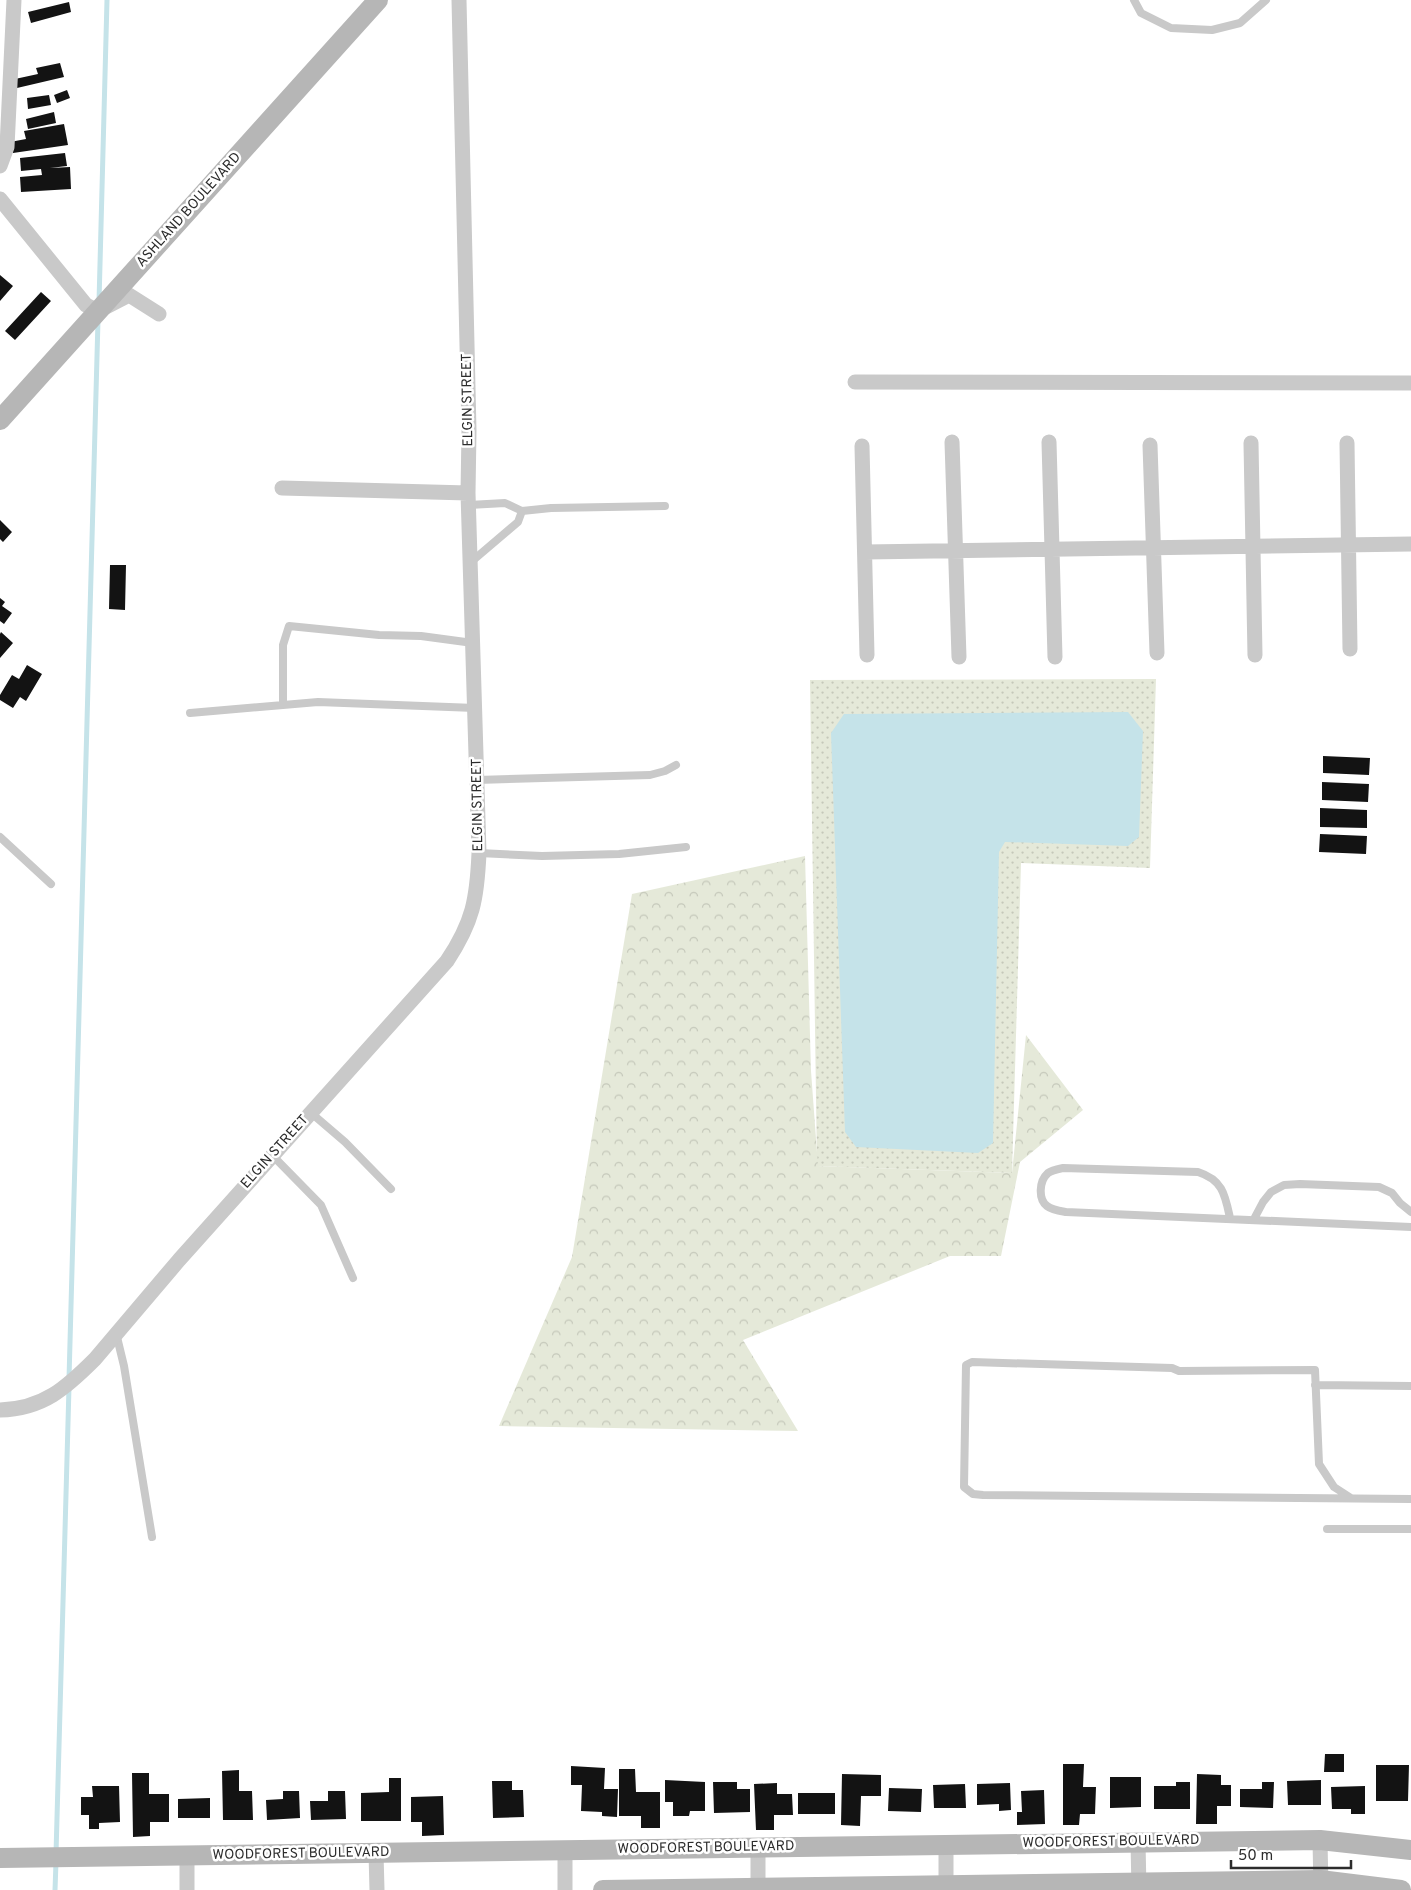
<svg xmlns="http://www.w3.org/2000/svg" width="1411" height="1890" font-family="Overpass,sans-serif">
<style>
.grass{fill:url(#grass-dots)}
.forest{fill:url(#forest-crowns)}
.water{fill:#c5e3e9}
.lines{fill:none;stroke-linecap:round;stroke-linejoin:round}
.stream{stroke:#c5e3e9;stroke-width:5}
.building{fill:#131313}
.lane{stroke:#c9c9c9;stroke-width:8}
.street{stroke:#c9c9c9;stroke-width:15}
.secondary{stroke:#b6b6b6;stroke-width:20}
.labels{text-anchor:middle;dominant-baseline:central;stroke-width:5;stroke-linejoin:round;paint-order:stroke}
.street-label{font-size:14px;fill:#2c2c2c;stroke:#fff}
</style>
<defs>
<pattern id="grass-dots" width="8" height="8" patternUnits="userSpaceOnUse" patternTransform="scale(1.25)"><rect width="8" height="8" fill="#e5e9d9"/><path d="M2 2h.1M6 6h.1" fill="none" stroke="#c5c8ba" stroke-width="1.8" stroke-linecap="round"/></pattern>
<pattern id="forest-crowns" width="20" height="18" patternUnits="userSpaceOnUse" patternTransform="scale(1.25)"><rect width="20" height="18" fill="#e5e9d9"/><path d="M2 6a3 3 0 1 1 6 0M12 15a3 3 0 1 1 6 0" fill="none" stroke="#c5c8ba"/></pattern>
</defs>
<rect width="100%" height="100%" fill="#fff"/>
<path class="grass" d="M1156,679l-6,189 -129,-5 -9,310 -195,-7 -7,-486z"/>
<path class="forest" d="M805,856l6,215 7,95 194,7 14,-138 57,75 -63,52 -19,94h-51l-207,84 55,91 -299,-5 73,-169 60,-363z"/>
<path class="water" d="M1128,712l15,19 -4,106 -11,9 -123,-4 -6,10 -6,291 -15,10 -122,-6 -11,-15 -14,-399 13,-19z"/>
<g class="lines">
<path class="stream" d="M99,302l8,-302
M69,1379l29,-1059
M56,1854l13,-467
M55,1890l1,-28"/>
</g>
<path class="building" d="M69,2l2,10 -40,11 -3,-11z
M60,63l4,14 -47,11 -2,-9 23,-5 -2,-6z
M67,90l3,8 -13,5 -3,-8z
M49,95l2,10 -23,4 -1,-11z
M54,112l2,11 -28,6 -2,-10z
M64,124l4,21 -55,8 -3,-11 16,-3 -2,-8z
M65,153l2,13 -17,2 20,-1 1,22 -50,3 -1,-15 22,-2 -1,-6 -20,2 -1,-13z
M0,275l13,11 -13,15z
M41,292l10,9 -36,39 -10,-9z
M0,520l12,12 -9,10 -3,-3z
M110,565h16l-1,45 -16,-1z
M0,598l5,4 -3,4 10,7 -8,11 -4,-3z
M1,632l12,11 -13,15v-24z
M27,665l15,9 -16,27 -6,-4 -7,11 -13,-8v-5l12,-20 7,4z
M1323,756l47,2 -1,17 -46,-2z
M1322,782l47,2 -1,18 -46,-2z
M1320,808l47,2v18l-47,-1z
M1320,834l47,2 -1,18 -47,-2z
M1325,1754h19v18h-20z
M1063,1764h21l-1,23h13l-1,27h-15l-1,11h-16z
M1376,1765h33l-1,36h-32z
M571,1766l34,2 -1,21h14l-1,28 -15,-1v-4l-21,-1 1,-26h-11z
M619,1769h16l1,23h24v36h-19v-12h-22z
M239,1770v21h13l1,29h-30l-1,-49z
M132,1773h17v21h20v28h-19v14l-17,1z
M842,1774l39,1v21h-20l-1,30 -19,-1z
M1197,1774l24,1v10h10v21h-14v18h-21z
M1110,1777h31v30l-31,1z
M389,1778h12v43h-40v-28l28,-1z
M665,1780l40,2v29h-15l-1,5h-16v-14h-8z
M1321,1780v25h-33l-1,-24z
M492,1781h20v9h11l1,27 -31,1z
M713,1782h24v7h13v23l-36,1z
M1176,1782h14v27h-36v-23h22z
M1262,1782h12l-1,26 -33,-1v-18h22z
M777,1783v11h15l1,21h-19v15h-18l-2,-46z
M1010,1783l1,27 -12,1v-7l-22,1v-21z
M965,1784l1,24h-32l-1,-23z
M92,1786h27l1,36 -21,1v6h-10v-14h-8v-18h12z
M1365,1786v28h-14v-5h-19l-1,-22z
M889,1788l33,1 -1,23 -33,-1z
M1044,1790l1,34 -28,1v-13h5l-1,-21z
M283,1791h16l1,27 -33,2 -1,-20 17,-1z
M328,1791h17l1,28 -35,1 -1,-19h18z
M798,1793h37v21h-37z
M443,1796l1,39 -22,1v-14h-11v-25z
M210,1798v20h-32v-19z"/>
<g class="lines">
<path class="lane" d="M1134,0l7,13 30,15 41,2 28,-7 26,-23
M469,505l36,-2 17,8 29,-3 114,-2
M471,562l47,-40 4,-11
M283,705v-60l6,-19 90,9 42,1 52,7
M190,713l128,-11 157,6
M477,780l173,-5 15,-4 11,-6
M0,837l51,47
M479,853l63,3 77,-2 67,-7
M310,1112l35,30 46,47
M272,1155l49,50 32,73
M1230,1218c-5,-23 -7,-38 -32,-46l-135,-4c-5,1 -11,2 -15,5 -9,8 -10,26 -1,33 5,4 13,5 19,6l345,15
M1254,1219l9,-17 8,-10 13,-7 16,-1 79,3 13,6 8,10 11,9
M116,1333l8,33 28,171
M1315,1385l96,1
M1351,1498l-17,-11 -15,-23 -4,-94 -136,1 -7,-3 -200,-6 -6,3 -2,122 9,7 10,1 428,4
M1327,1529h84"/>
<path class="street" d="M0,166l7,-19 7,-147
M0,199l86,106 12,6 31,-16 30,19
M855,382l556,1
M952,442l7,215
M1049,442l6,215
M1251,443l4,212
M1347,443l3,206
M1150,445l7,208
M862,446l5,209
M282,488l186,5
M865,552l546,-8
M0,1410c43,-1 66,-22 95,-51l84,-99 268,-299c26,-39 30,-62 32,-108l-11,-360 1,-62 -10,-431
M1320,1840l1,50
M1138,1842l1,48
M565,1850v40
M376,1853l1,37
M187,1855v35
M758,1890v-43
M946,1890v-45"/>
<path class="secondary" d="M0,420l378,-420
M0,1858l1320,-18 91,10
M603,1890l717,-10 81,10"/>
</g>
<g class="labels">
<g class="street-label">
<text transform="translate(189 210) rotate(-48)">ASHLAND BOULEVARD</text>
<text transform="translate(468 400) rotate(-91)">ELGIN STREET</text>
<text transform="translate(478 805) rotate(-91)">ELGIN STREET</text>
<text transform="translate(275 1152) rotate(-48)">ELGIN STREET</text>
<text transform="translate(1111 1842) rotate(-1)">WOODFOREST BOULEVARD</text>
<text transform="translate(706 1848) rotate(-1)">WOODFOREST BOULEVARD</text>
<text transform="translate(301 1854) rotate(-1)">WOODFOREST BOULEVARD</text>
</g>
</g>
<path d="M1231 1860v8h120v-8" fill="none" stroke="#2c2c2c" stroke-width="2.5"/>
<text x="1238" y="1860" font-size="15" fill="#2c2c2c" stroke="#ffffff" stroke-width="4" paint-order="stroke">50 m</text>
</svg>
